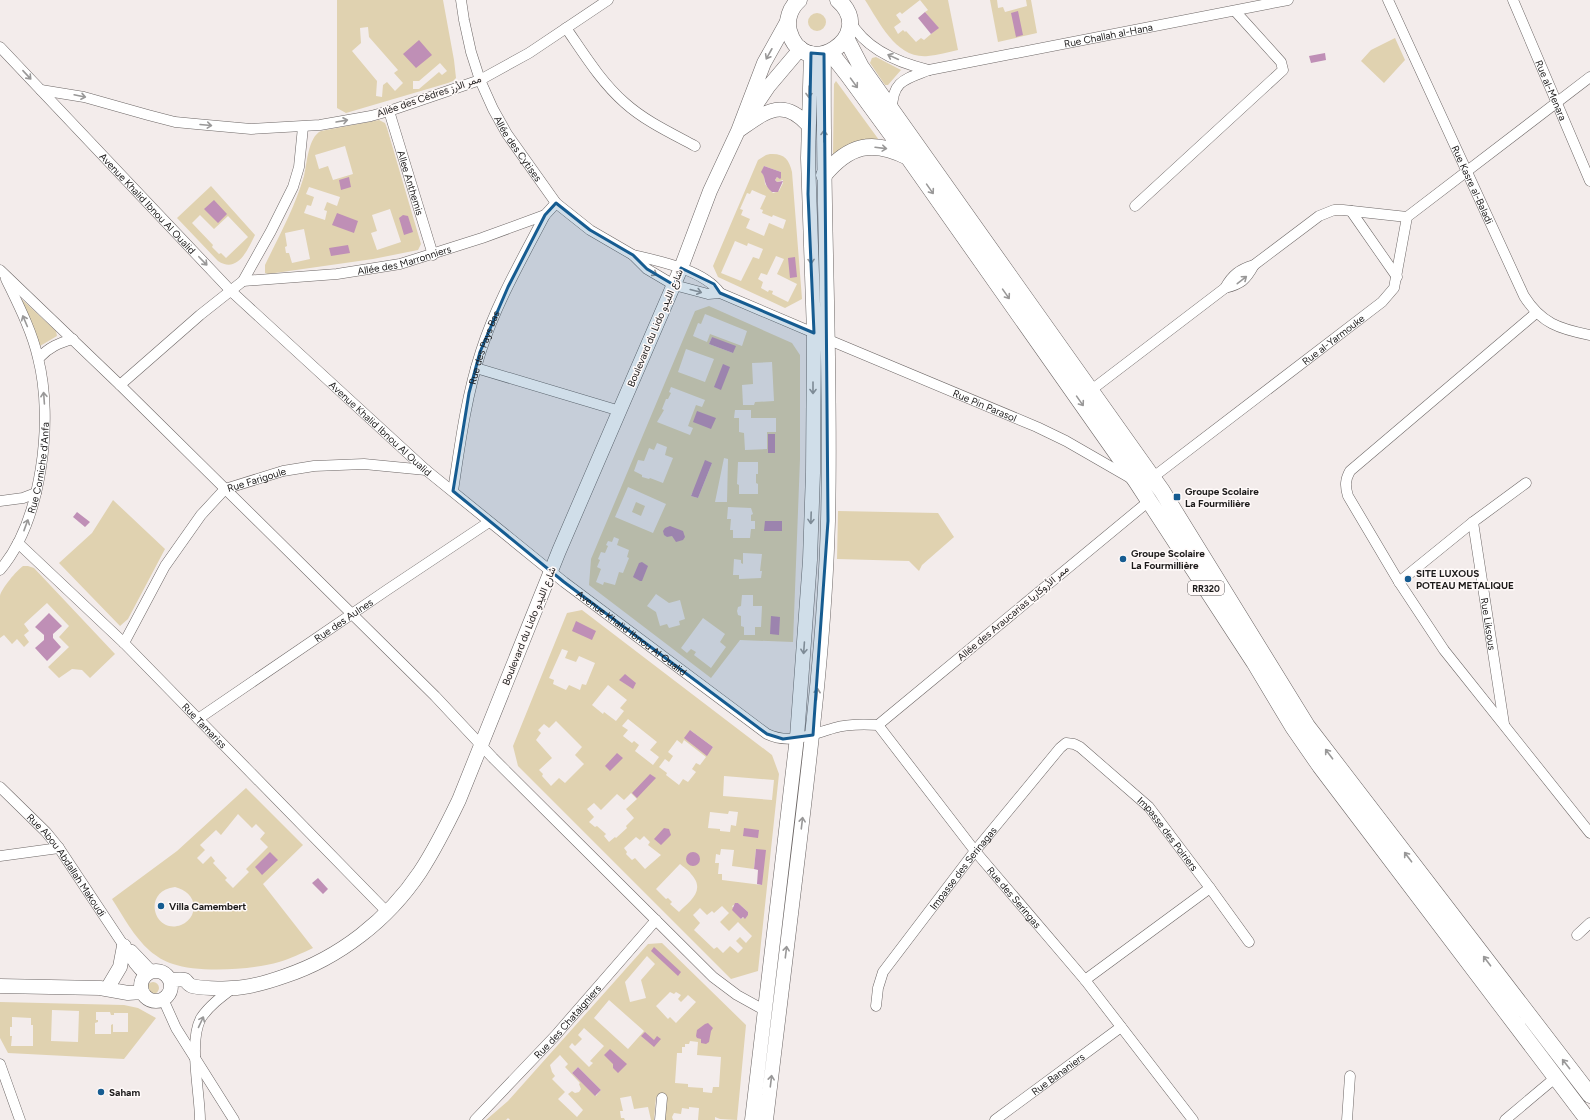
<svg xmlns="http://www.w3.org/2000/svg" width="1590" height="1120" font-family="Figtree,Vazirmatn,sans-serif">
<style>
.green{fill:#e0d2b0;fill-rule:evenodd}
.water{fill:#bf8fb6}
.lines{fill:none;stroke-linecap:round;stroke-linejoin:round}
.street-casing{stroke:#6c6665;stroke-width:11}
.secondary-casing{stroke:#6c6665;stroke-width:15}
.primary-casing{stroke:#6c6665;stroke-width:17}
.street{stroke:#fff;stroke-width:10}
.secondary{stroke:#fff;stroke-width:14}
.primary{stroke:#fff;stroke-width:16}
.oneway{stroke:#999898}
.marked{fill:#165c91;fill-opacity:0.2;stroke:#165c91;stroke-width:3;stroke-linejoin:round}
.poi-dot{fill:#165c91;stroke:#fffaf9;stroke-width:1.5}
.labels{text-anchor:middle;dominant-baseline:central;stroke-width:3;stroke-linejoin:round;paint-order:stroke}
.shield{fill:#fffaf9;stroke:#605d5d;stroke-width:1}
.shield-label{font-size:9px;font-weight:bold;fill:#1c1a1a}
.street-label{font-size:10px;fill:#1c1a1a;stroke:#fffaf9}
.poi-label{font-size:10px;font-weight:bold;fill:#1c1a1a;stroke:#fffaf9;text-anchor:start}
</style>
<rect width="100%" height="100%" fill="#f3eceb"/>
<path class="green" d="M337,0h106l11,60 2,18 -3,3 -5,2 -102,30 -9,-5zM368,27l1,10 29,33 -4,3 9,10 -8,8 -8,-9 -4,3 -1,12 -6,-1 1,-15 -25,-30 9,-8 -1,-15zM440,63l7,8 -5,4 -3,-3 -20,17h-6v-8h6z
M865,0h55l-18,14 -2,-2 -4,3 5,7 -7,5 4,7 5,-4 2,2 1,-1 10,11 5,-4 3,2 14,-12 -13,-16 3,-2 -8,-10h28l10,50c-10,2 -20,5 -30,6 -32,3 -48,-33 -63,-56z
M990,0h7l1,8 5,-1 2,5 22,-6 -1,-6h5l6,33 -39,9z
M808 22a9 9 0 1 1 18 0a9 9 0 1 1-18 0Z
M1395,38l10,22 -21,23 -23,-22 10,-11z
M876,57l25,13 -13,15h-3l-15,-22 2,-5z
M836,81l43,59 -46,15 1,-71z
M379,120l6,3 2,5 34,116 -3,6 -45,9 -105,15 -3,-1v-8c14,-29 30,-58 39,-89 3,-12 4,-39 17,-45zM345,146l8,28 -20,6 -5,-14 -9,3 -4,-14zM309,187l31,10 -3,9 -10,-4 -3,8 3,1 -2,9 -21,-7 3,-8 4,1 3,-9 -8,-3zM390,209l11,33 -24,8 -6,-17 6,-2 -5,-16zM304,229l6,30 -18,4 -3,-10h-3l-1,-6 2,-1 -2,-13z
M770,154c14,-1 19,5 22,18l10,127 -17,9 -67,-31 -5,-11 45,-106 8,-5zM764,166l17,6v6l-4,-1 -2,3 2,2 6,-2v3l-4,8 -6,2 -8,-9 -1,-9 -2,-2zM752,190l14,6 -6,13 3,1 -1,3 10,4 1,-2 13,5 -3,9 -14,-6 -5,13 -18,-8 4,-9 -9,-4 2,-5 -3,-1 7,-16 3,1zM735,241l12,5 1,-3 15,6 -4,10 -6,-2 -12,24 -20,-8zM776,256l8,3 -7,15 20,10 -9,18 -16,-8 1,-3 -4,-1 -1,2 -7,-4 2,-6 -5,-3 3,-6 6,2z
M211,186l44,49c-7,14 -17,39 -37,26l-41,-43zM200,215l14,14 14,-13 20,21 -22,21 -5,-5 -2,1 -7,-7 1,-2 -21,-22z
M14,292l42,39 1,5 -17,10z
M709,306l83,37 8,12v104l-7,183 -53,-2 -29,38 -122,-93 2,-26 104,-248zM705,314l42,17 -5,15 -32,-12 -3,8 -14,-6 5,-13 3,1zM712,337l21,16 -24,-9zM686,349l28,10 -9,23 -27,-10zM772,362l2,39 -19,1 -1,3h-11l-1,-20 11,-1 -1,-21zM671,387l34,13 -3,7 -6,-2 -8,21 5,2 -3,7 -33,-13 7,-12 -2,-1 4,-10h2l3,-6 -2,-1zM735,410h16v8h25v14h-9v17l-22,1 -1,-17 -5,-1v-14h-5zM768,434h7l-1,19h-6zM657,443l10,4 -2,8 8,3 -10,25 -13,-5 -1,1 -7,-2v-2l-8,-4 4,-11 6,1 5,-13 5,2zM724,458l4,1 -1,43h-12zM738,462h20v12h-2v9l2,1v10h-19v-9l-2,-1zM712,463l-14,35 -7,-2v-1zM628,487l38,17 -13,29 -38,-16zM728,507l23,1 2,6 -2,1v6h4v8h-4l-1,9h-17v-8h-3l1,-11h-4zM614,537l5,2 -2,6 12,5 -2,7 2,1 -6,15 -4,-1 -4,13 -11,-3 -1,3 -7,-3 5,-13 -4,-2 3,-7 -2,-1 3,-7 4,1 3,-7 -2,-1 2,-4 4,1zM743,553l19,1 -2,17h2l-1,7 -22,1v-4h-6l1,-16 7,1v3l2,1zM656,594l13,9 11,-3 5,19 -6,2 1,4 -11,3 -2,-4 -7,2 -4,-14 -9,-6zM742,595h11v11h9l-1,21h-6v8h-11v-8l-3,-1v-10l-3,-1 -1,-4 1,-4 3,-1zM703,618l22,16 -5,8 6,5 -15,21 -17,-13 2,-3 -5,-3 -4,4 -6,-5z
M113,500l52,49 -37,70 -8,7 -61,-63 33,-30z
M636,502l9,4 -4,10 -9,-4z
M838,511l100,2 16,24 -32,28 -3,6 -10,-10 -72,-2z
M23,566h5l6,2 81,86 -25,24 -8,-8 -10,-1 -13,9 -11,-11 21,-20 -10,-10 10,-11 -22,-23 -23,21 5,7 -5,4 5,7 -5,5 -7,-8 -5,5 -8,-9 -4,3c0,-14 0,-28 0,-42 1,-7 17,-26 23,-30z
M582,610l190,145 7,19 -21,197 -27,8 -213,-213 -5,-20 54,-133zM562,649l6,2 -3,7 11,4 3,-6 16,7 -9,22 -4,-1 -2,6 -11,-5 -3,5 -13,-6 1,-4 -5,-2zM608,685l19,15 -7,8 4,3 -8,10 -12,-9 -1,2 -11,-9zM628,719l29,23 -7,8 9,7 -6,8 -18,-14 4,-6 -5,-4 -2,2 -9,-7 5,-6 -6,-4zM556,721l26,26 -7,8 9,9 -19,19 -6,-5 -8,8 -9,-10 1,-2 -4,-4 13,-12 -16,-18 5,-7 -3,-3 6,-6 5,4zM690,730l23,17 -6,8zM677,740l5,4 2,-4 22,17 -6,8 -4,-2 -4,6 4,3 -8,10 -5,-3 -4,6 -13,-10 1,-2 -8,-6 6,-8 4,3 4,-6 -5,-4zM724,776l50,4 -2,20 -49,-4zM631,793l6,6 -11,10 8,9 -8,8 1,2 -11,10 -1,-1 -6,5 -5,-6 2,-2 -9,-8 -2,1 -6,-5 5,-5 -7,-8 7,-6 7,7 16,-16 7,6zM729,811l9,1 -2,14 -5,-1 -1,7 -10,-1v-2l-12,-1 2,-16 18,2zM644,836l6,6 -2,3 13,10 -16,14 -10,-11 -3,2 -6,-6 1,-2 -3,-4 12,-11 4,3zM721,849l13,1 -2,16 22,3 2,-20 6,36 -40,-5v-6h-4l1,-11h-4l1,-9 4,1zM680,864c4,4 8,5 11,10 16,17 -3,28 -12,38l-9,-8 2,-2 -4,-4 -2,1 -10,-10zM738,903l10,9v3l-7,4 -9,-13zM722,906l7,7 -9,9 9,9 9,-9 14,14 -6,7 -6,-6 -4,4 7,7 -5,5 -8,-7 -7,7 -6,-6 -3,2 -20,-19 6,-7 -7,-8 7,-7 7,7 5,-4 2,2z
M246,788l57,57 -40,39 50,64c-11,5 -23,11 -34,14 -26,8 -81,11 -106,2 -8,-2 -17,-8 -23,-13 -16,-14 -27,-35 -38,-52l65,-48zM238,814l14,14 4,-4 9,9 -5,6 8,8 -22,22 3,3 -16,16 -8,-8 2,-2 -14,-15 2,-2 -4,-5 -8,8 -6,-6 8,-8 -5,-5 16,-15 5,5zM175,887c13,3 23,14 17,28 -2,4 -6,8 -11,10 -27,10 -40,-34 -6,-38z
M662,943l84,82 -9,95 -17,-1 -5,-2v3h-17l1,-12 -10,-1v2l-7,-1 -1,6 -7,-1 -2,4 1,3h-9l2,-21 -10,-2 -2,23h-3l-3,-13 -14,2 -3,-13 -11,2 3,13h-3l1,7h3l1,2h-115l-2,-2 -2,2h-20l22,-19 140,-157zM647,956l8,8 -14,16 5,18 -16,4 -5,-20zM670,992l4,2 2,-2 5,3 -3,4 3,3 7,-7 8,7 -20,21 -6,-6 -2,2 -12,-13zM609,1000l35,31 -16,18 -34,-31zM584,1028l20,18 -14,15 3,2 -4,4 -20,-20 3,-4 3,3 7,-7 -4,-4zM690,1041l8,1 -1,13 24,2 -2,30h-6l-1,6 -9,-1v-4l-15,-1v-3l-13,-1 2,-30h5v-6h3v-3h4zM560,1055l8,9 -3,3 15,16 -1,1 2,5 -2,3 -4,1 -3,-2 -4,3 15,16 -6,7 -19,-18 7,-7 -13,-13 3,-3 -3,-4 -2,-7zM578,1067l23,23 -5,6 -24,-23z
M147 988a6 6 0 1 1 12 0a6 6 0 1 1-12 0Z
M0,1002l124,3 14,3 18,10 -32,41 -116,-6 -8,-15zM52,1010l27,1 -1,31 -27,-1zM96,1012h14l1,3h3v-2h14v19h-15v-8l-2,1v9h-16v-11l3,-1v-2h-2zM12,1017l19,1v7h2v21h-22l1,-10h-2v-9h2z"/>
<path class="water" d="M1018,11l5,24 -7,2 -5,-24z
M925,12l14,16 -8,6 -13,-16z
M419,40l13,15 -16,13 -13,-14z
M1325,53l1,7 -15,3 -2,-7z
M764,166l17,6v6l-1,1 -3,-2 -2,3 2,2 6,-1 -5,11h-6c-10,-8 -5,-14 -11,-20z
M349,177l2,10 -10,3 -2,-10z
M214,200l13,14 -9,9 -14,-14z
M337,213l21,8 -4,12 -22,-8z
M403,215l5,1 5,16 -9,3 -5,-17z
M348,245l2,8 -19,3 -2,-8z
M795,257l2,20 -7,1 -2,-20z
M712,337l24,9 -3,7 -24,-9z
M723,364l7,3 -9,23 -7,-3z
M697,411l19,7 -5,11 -18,-7z
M768,434h7v19h-7z
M705,460l7,3 -14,35 -7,-2z
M77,512l13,10 -5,5 -12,-10z
M765,521h17v10h-18z
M670,526l13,5 2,6 -2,3 -7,2 -4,-6 -5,1 -3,-2 -1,-4 2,-3z
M642,562l6,4 -6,15h-2l-7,-4 6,-14z
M49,613l13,13 -9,8v4l8,9 -14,14 -12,-13 9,-8v-5l-9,-8z
M771,616l9,1 -1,18 -9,-1z
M576,621l20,10 -4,9 -20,-9z
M625,674l11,9 -3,6 -14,-9z
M690,730l23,17 -6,9 -23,-18z
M617,753l6,5 -13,13 -5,-5z
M650,774l6,4 -19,20 -5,-5z
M664,828l5,1 2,6 -10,10 -7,-6z
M744,828l15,2 -1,8 -15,-2z
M756,849l10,1 -4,35 -5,-1 1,-14 -4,-1z
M270,852l8,8 -16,15 -7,-8z
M686 859a7 7 0 1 1 14 0a7 7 0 1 1-14 0Z
M318,878l10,11 -5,5 -11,-11z
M735,903h3l10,9v3l-3,4 -2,-2 -2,2 -9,-9z
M654,947l27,25 -3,4 -27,-25z
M708,1023l5,5 -2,3 -2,11 -3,2 -5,-1v-4l-4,-1 -1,-2 1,-6 8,-6z
M645,1032l9,8 3,-4 4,3 -7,8 -13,-11z
M610,1049l17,15 -9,9 -5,-5v-4l-9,-9z
M578,1067l23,23 -6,6 -23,-23z"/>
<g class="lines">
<g class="street-casing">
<g id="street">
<path id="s1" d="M461,0l3,20 7,32 9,28 13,29 14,25 49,69 34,27 43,25 14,14 27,16 34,9 12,-1 94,40"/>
<path id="s2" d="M1388,0l136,296c17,27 35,33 66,39"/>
<path id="s3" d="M1513,0l77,181"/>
<path d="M850,21c16,29 49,42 79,49"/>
<path d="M566,28c18,26 35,54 59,75 20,18 46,30 70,43"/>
<path id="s4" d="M0,47l231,244 195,179 138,112 203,152c23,11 45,0 67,-6 14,-4 29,-4 44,-3l97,126 110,129 108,140"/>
<path d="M41,90l43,7 64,18 27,7 21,2 55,5 69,-4 51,-9 18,-5 91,-31 49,-27 79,-53"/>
<path id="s5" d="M892,110c0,-30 14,-31 37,-40l359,-70"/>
<path id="s6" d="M389,111l44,144"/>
<path d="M1135,206l148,-136 -2,-8 -46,-51"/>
<path d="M1351,211l46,66"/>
<path d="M633,255c26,6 71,15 87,38"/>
<path d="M0,270l120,115 315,311 58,62 220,219 24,18 27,15"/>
<path id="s7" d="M243,281l94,-7 63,-10 82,-26 63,-23 11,-12"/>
<path d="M1225,288c16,-4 21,-8 29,-23"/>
<path d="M1536,313l-186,158c-5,9 -5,15 -2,25l51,86 45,68 146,183"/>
<path id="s8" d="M829,340l208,87 29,14 66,38"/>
<path d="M39,358c10,-11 20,-15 34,-19"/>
<path d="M476,368l144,43"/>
<path d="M120,385l80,-70 43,-34 28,-50 22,-44 6,-20 4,-40"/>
<path d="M1090,391l135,-103c7,-13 15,-19 29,-23l65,-49 15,-6h9l64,7"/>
<path id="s9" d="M1152,478l230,-176 12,-14 13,-71 183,-140"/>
<path id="s10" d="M453,491c7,-47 13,-94 28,-140 15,-47 41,-92 64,-136"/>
<path d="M0,501l23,-3 13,-5"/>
<path id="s11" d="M1473,522l31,202"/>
<path id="s12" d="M18,543l106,100 263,269"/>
<path id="s13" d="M0,570c42,-49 54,-150 38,-212 -6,-27 -20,-54 -32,-79"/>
<path d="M1399,582l74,-60 53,-39"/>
<path id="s14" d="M124,643l41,-77 36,-51 24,-26 58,-18 31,-5 50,-2 62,6"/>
<path id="s15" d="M198,719l189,-129 102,-68"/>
<path d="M878,725l271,-224"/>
<path id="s16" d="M0,787l46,45 13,16 67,101c4,10 10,19 19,26"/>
<path d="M0,856l59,-8"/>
<path d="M1577,935l13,-12"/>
<path d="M126,949l6,1 20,21"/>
<path d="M1085,980l125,-92"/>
<path d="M163,999l13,29 58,92"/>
<path id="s17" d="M876,1006l2,-18 5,-16 92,-121 85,-103 6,-5 8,1 6,3 69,60 61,81 39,54"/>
<path d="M0,1064l20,56"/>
<path d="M200,1120c0,-28 -12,-78 1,-102 8,-12 20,-21 32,-30"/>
<path id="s18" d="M475,1120l80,-84 101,-116"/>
<path d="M660,1120l2,-22"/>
<path id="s19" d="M995,1120l126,-93"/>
<path d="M1347,1120l3,-44"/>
<path d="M1505,1120l50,-42"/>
</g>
</g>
<g class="secondary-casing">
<path id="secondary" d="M752,111l16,-24 33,-39
M738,131c26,-18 44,-35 70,-6
M141 986a15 15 0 1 1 30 0a15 15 0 1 1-30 0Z
M170,980c4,0 11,-1 15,0 2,2 4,5 7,6 6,2 32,3 40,2 17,0 36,-6 53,-12 54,-18 103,-56 135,-104 15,-23 27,-47 39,-72l100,-249 122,-283 29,-77 28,-60 26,-68 24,-43
M0,986l100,2 28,5 14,-1
M107,989l13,-22 4,-21
M752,1120l45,-383 13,-177 3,-87 1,-140 -6,-175 3,-105
M766,1120c11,-91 22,-181 33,-272 13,-109 26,-217 29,-327 4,-155 -6,-311 -4,-467"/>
</g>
<g class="primary-casing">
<path id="primary" d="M799,0c-9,8 -13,20 -10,31 15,53 90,5 49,-31
M846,38l15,29 301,424 145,235 283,369
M830,52l18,23 60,82 228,324 118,181 39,65 27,39 268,354
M824,175c25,-30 48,-36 84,-18"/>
</g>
<use href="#street" class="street"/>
<use href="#secondary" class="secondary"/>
<use href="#primary" class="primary"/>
</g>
<defs><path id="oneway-shaft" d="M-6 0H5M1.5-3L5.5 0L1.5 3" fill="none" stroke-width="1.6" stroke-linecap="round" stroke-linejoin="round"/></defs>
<g class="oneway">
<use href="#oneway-shaft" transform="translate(769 54) rotate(119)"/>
<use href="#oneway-shaft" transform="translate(893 57) rotate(-155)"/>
<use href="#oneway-shaft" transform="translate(27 75) rotate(47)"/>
<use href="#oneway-shaft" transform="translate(854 83) rotate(54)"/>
<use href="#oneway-shaft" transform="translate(809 92) rotate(91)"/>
<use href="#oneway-shaft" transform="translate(80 96) rotate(12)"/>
<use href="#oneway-shaft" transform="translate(342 121) rotate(-10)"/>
<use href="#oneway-shaft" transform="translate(206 125) rotate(5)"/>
<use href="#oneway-shaft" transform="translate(824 136) rotate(-90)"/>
<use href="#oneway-shaft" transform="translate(881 148) rotate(7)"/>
<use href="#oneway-shaft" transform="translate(930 189) rotate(55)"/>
<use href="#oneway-shaft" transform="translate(811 258) rotate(88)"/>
<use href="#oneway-shaft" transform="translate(203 261) rotate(46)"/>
<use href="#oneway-shaft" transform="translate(652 272) rotate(33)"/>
<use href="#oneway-shaft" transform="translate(1242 280) rotate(-38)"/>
<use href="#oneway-shaft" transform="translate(696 291) rotate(15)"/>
<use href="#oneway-shaft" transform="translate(1006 294) rotate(55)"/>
<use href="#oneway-shaft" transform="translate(25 321) rotate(-113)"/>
<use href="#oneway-shaft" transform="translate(813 388) rotate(90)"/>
<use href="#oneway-shaft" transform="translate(44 398) rotate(-94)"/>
<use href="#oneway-shaft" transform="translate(1080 401) rotate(55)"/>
<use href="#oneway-shaft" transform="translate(811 518) rotate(92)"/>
<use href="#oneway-shaft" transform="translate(26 525) rotate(-70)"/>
<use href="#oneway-shaft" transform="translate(804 648) rotate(94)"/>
<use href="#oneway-shaft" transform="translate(817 694) rotate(-85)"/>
<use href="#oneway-shaft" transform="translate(1329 754) rotate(-127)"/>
<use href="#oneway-shaft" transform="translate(802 823) rotate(-83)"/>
<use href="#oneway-shaft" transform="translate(1408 857) rotate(-127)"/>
<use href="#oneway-shaft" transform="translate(786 952) rotate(-83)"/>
<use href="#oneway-shaft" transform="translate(1487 961) rotate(-127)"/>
<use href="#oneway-shaft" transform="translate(201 1022) rotate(-65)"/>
<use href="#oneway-shaft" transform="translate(1566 1064) rotate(-128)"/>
<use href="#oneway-shaft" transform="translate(771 1081) rotate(-83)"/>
</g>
<path class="marked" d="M811,53l13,1 4,467 -15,214 -30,4 -16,-5 -203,-152 -111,-91 16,-98 11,-41 28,-65 37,-72 11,-12 34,27 43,25 14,14 27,16 7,-17 33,16 6,9 94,40 -6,-139z"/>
<g class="poi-dot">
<rect x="1173" y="493" width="8" height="8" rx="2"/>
<circle cx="1123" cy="559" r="4"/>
<circle cx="1408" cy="579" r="4"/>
<circle cx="161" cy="906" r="4"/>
<circle cx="101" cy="1092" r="4"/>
</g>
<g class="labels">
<rect class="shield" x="1188" y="581" width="36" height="14" rx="3"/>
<g class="shield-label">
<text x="1206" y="588">RR320</text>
</g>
<g class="street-label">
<text stroke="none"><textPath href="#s5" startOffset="243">Rue Challah al-Hana</textPath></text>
<text stroke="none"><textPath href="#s3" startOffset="98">Rue al-Menara</textPath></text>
<text transform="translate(429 96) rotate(-19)">Allée des Cèdres ممر الأرز</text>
<text stroke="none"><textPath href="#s1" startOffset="161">Allée des Cytises</textPath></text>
<text stroke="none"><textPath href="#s6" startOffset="75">Allee Anthemis</textPath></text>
<text stroke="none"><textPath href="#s2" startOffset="203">Rue Kasre al-Baladi</textPath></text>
<text stroke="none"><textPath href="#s4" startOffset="215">Avenue Khalid Ibnou Al Oualid</textPath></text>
<text stroke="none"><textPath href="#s7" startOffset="163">Allée des Marronniers</textPath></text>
<text transform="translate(655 328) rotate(-67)">Boulevard du Lido شارع الليدو</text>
<text stroke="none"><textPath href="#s9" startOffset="228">Rue al-Yarmouke</textPath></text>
<text stroke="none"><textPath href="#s10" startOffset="147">Rue des Pays Bas</textPath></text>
<text stroke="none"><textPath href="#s8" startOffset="169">Rue Pin Parasol</textPath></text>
<text stroke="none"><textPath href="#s4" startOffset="539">Avenue Khalid Ibnou Al Oualid</textPath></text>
<text stroke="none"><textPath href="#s13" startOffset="111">Rue Corniche d'Anfa</textPath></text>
<text stroke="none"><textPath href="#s14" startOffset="218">Rue Farigoule</textPath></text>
<text transform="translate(1013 613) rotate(-40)">Allée des Araucarias ممر الأروكاريا</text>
<text stroke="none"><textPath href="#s15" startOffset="176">Rue des Aulnes</textPath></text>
<text stroke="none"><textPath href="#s11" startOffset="103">Rue Liksous</textPath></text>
<text transform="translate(529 626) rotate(-68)">Boulevard du Lido شارع الليدو</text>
<text stroke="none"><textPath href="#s4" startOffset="863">Avenue Khalid Ibnou Al Oualid</textPath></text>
<text stroke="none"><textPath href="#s12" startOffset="261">Rue Tamariss</textPath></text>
<text stroke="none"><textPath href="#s17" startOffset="467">Impasse des Poiriers</textPath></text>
<text stroke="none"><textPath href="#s16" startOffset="103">Rue Abou Abdallah Makoudi</textPath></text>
<text stroke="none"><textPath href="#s17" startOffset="166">Impasse des Serinagas</textPath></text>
<text stroke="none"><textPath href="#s4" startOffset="1365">Rue des Seringas</textPath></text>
<text stroke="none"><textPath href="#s18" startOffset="135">Rue des Chataigniers</textPath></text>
<text stroke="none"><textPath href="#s19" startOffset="78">Rue Bananiers</textPath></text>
</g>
<g class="poi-label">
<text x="1185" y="491">Groupe Scolaire<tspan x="1185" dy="12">La Fourmilière</tspan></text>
<text x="1131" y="553">Groupe Scolaire<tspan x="1131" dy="12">La Fourmillière</tspan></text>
<text x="1416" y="573">SITE LUXOUS<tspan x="1416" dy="12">POTEAU METALIQUE</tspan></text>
<text x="169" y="906">Villa Camembert</text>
<text x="109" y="1092">Saham</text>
</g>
</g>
</svg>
